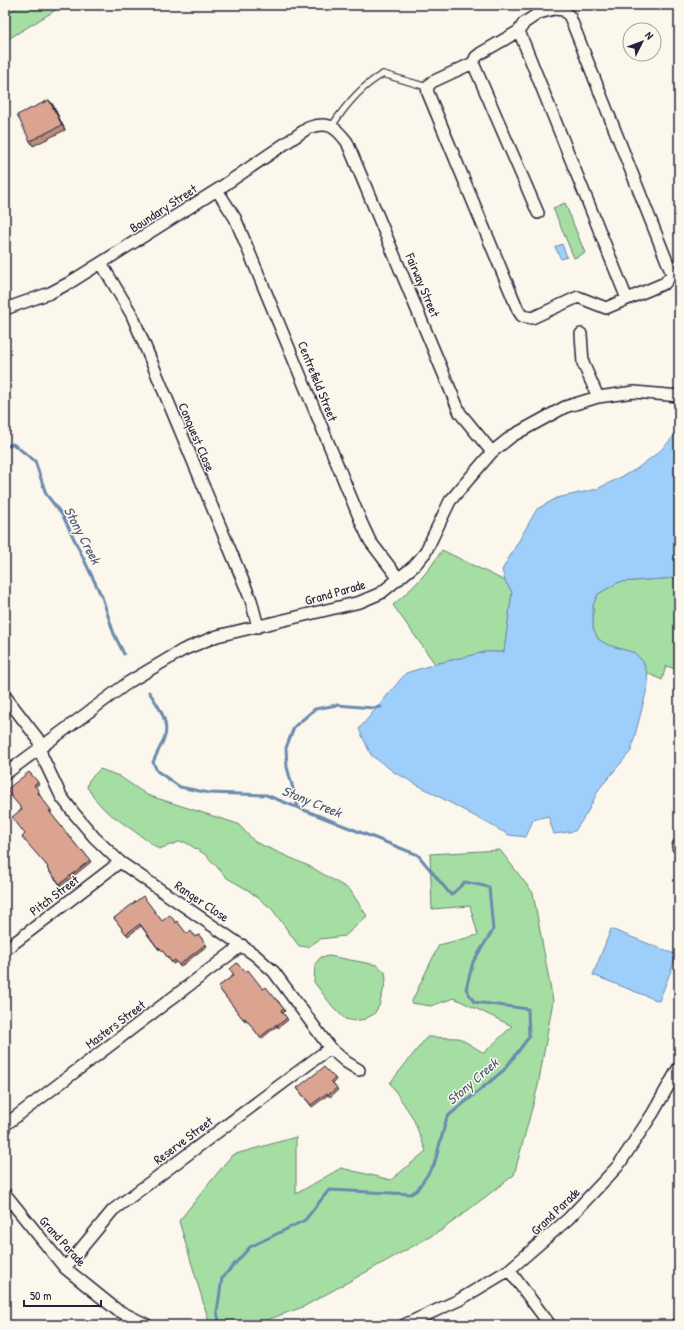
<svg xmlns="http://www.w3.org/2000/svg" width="684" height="1330" font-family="'Patrick Hand',sans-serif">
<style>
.green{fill:#a5dea3;stroke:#64806f}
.water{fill:#9ecffb;stroke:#6c8aae}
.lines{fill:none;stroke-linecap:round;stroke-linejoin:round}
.stream{stroke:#6c8aae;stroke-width:3}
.lane-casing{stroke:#22223b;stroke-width:8}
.street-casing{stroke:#22223b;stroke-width:14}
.lane{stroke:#fbf7ec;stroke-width:5.5}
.street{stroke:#fbf7ec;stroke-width:11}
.wall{fill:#bb8d7c;stroke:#22223b}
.shaded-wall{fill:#997365;stroke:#22223b}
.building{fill:#daa490;stroke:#22223b}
.labels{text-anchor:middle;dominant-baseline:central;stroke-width:3;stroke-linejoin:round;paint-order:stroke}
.street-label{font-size:13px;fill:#22223b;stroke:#fbf7ec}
.water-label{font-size:14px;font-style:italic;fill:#475675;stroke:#fbf7ec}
</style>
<rect width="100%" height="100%" fill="#fbf7ec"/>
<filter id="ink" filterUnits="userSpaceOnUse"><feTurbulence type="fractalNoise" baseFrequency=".025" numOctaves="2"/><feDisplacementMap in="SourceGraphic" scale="8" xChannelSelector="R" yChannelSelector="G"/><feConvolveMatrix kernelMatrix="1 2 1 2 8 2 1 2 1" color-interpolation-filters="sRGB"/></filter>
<g filter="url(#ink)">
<path class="green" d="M20,5h44l-59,36v-26z
M565,203l20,50 -11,5 -21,-50z
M442,550l63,31 7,11 -8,60h-19l-50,12 -42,-59c22,-19 34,-31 49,-55z
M675,578l4,1v91l-13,-4 -4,14 -15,-7 -4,-11 -8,-9 -27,-8 -10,-6 -5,-11v-23l5,-11 21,-12z
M100,769l19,7 28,19 91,29 17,18 56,25 39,23 17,26 -22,20 -25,3 -12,8 -9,-1 -27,-37 -24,-19 -21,-12 -21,-23 -21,-13h-6l-20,7 -53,-38 -12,-13 -7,-11 2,-7z
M500,850l33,43 20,108 -15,85 -24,89 -72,55 -139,77 -42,15 -51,3 -31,-104 53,-66 64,-18v57l45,-26 50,12 35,-29 -13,-33 -23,-35 37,-46 32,1 25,15 28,-27 -58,-28 -23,8 -20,-3 28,-58 39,-10 -8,-29 -38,3 -2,-55z
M329,956l48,9 8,7 1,8 -7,26 -5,8 -9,5 -10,2 -10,-2 -12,-12 -19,-25 1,-18 6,-7z"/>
<path class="water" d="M562,244l5,13 -6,2 -6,-12z
M679,431v148l-4,-1 -56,4 -21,12 -5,11v23l5,11 10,6 27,8 8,9 4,11 1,12 -17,66 -32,38 -11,22 -13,20 -21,3 -6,-18 -15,4 -7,17 -17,-2 -115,-63 -23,-17 -12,-26 47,-56 29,-9 50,-12h19l8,-60 -7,-11 -3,-11 35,-61 20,-11 40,-9 38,-19 25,-19z
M611,929l66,26 -18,46 -66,-26z"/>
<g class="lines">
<path class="stream" d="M5,447l8,-3 22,17 11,33 17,22 39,81 12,37 10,20
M149,692c8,12 20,28 16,44 -3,8 -8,17 -12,26l4,9 23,16 29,6 57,2 152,60 33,40 14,-13 24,5 4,43 -20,32 -7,27 8,13 54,7 1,28 -25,33 -57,47 -13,48 -17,25 -6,4 -82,-4 -24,30 -55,27 -28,31 -5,34 3,13
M298,807l-11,-40 -1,-19 8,-21 21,-18 22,-4 36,3 8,-1"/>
<g class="lane-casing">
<path id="lane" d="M332,126c13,-20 29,-40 51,-52l44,13"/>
</g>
<g class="street-casing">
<path id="street" d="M554,9l10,1 6,7 102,257 -7,9 -59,25 -28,-11 -46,21 -10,-2 -4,-6 -90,-217 -1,-6 5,-5 41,-19 3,-6 5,-4 38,-22 5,-8 15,-10z
M519,31l108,268
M473,63l65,150
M217,190l18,28 127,306 8,17 29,38
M101,263l31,52 119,285 7,27
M5,309l45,-16 19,-10 148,-93 91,-62c20,-7 27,-2 39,14l113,271 32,39
M581,334l2,29 15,34
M5,696l33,43 4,17 19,40 12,16 21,25 26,25 135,93 19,17 56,76 16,14 13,8
M5,774l124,-92 54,-32 34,-14 143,-34 21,-9 33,-27 11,-13 25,-52 42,-49 20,-16 53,-29 33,-10 36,-5 45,4
M678,847l1,-3
M5,950l115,-88
M5,1125l237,-180
M5,1194l60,74 52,42 30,15
M65,1268l48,-58 217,-162
M509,1270l41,55
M404,1325l55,-25 50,-30 59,-51 50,-53 35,-53 26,-46
M677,1325l2,-2"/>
</g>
<use href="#lane" class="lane"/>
<use href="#street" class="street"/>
</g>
<path class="wall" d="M49,100l4,5 12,25 -32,16 -3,-5z
M29,772l10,12 -4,3 5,7 -1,1 13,17 -2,1 31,38 1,-1 9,12 -30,24 -13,-16v-3l-23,-33 -4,-24z
M114,918l62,5 11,11 8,3 4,-2 8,11 -27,21 -3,-5 -4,2 -13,-16 -1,2 -18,-24 -13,10z
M242,969l3,3 18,17 15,12 7,10 -2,2 5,7 -10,8 -1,-2 -16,13 -14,-20 -2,2 -27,-34z
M335,1078l1,2 -3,3 5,7 -8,7 -2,-2 -16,12 -15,-19z"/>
<path class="shaded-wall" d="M49,100l4,5 12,25 -3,-5z"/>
<path class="building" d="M49,100l13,25 -32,16 -13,-26z
M29,772l9,10 -4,3 5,6 -1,2 13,17 -2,1 32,40 1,-1 8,10 -30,24 -13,-16 1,-1 -26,-30 3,-3 -13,-17 10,-8 -16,-19z
M143,896l19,25 8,-6 6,8 1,-2 10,13 4,-3 4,6 4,-2 7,9 -27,21 -4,-5 -3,2 -13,-15 -1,1 -18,-24 -14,10 -12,-16z
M237,963l5,6 1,-1 2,4 3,-2 15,19 3,-2 18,22 -3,2 6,7 -10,8v-2l-17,13 -15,-19 -2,1 -25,-32 16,-12 -4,-6z
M324,1067l11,11 -4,3 6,7 -9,7 -1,-2 -16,12 -14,-17z"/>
</g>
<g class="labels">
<g class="street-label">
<text transform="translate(163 208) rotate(-33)">Boundary Street</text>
<text transform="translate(423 285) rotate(67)">Fairway Street</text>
<text transform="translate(318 381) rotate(68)">Centrefield Street</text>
<text transform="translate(197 437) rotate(67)">Conquest Close</text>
<text transform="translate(335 592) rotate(-16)">Grand Parade</text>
<text transform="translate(54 895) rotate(-37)">Pitch Street</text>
<text transform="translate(202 901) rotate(34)">Ranger Close</text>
<text transform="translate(115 1024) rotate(-37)">Masters Street</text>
<text transform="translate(183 1140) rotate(-37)">Reserve Street</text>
<text transform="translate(555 1211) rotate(-44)">Grand Parade</text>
<text transform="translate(63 1241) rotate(48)">Grand Parade</text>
</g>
<g class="water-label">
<text transform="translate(83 535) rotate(62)">Stony Creek</text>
<text transform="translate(312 801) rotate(22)">Stony Creek</text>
<text transform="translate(472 1081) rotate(-41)">Stony Creek</text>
</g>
</g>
<rect width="684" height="1330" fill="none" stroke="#fbf7ec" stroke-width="20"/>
<rect x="10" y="10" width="664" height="1310" fill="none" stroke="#22223b" stroke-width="1.5" filter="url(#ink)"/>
<g transform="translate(642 42) rotate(48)"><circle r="19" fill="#fbf7ec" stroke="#a4a2a5"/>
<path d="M0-3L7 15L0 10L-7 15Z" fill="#22223b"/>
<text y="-6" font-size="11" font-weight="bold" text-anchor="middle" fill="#22223b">N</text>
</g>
<path d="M24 1300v6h77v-6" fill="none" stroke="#22223b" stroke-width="2"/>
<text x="30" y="1300" font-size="12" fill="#22223b" stroke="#fbf7ec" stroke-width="3" paint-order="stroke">50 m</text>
</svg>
